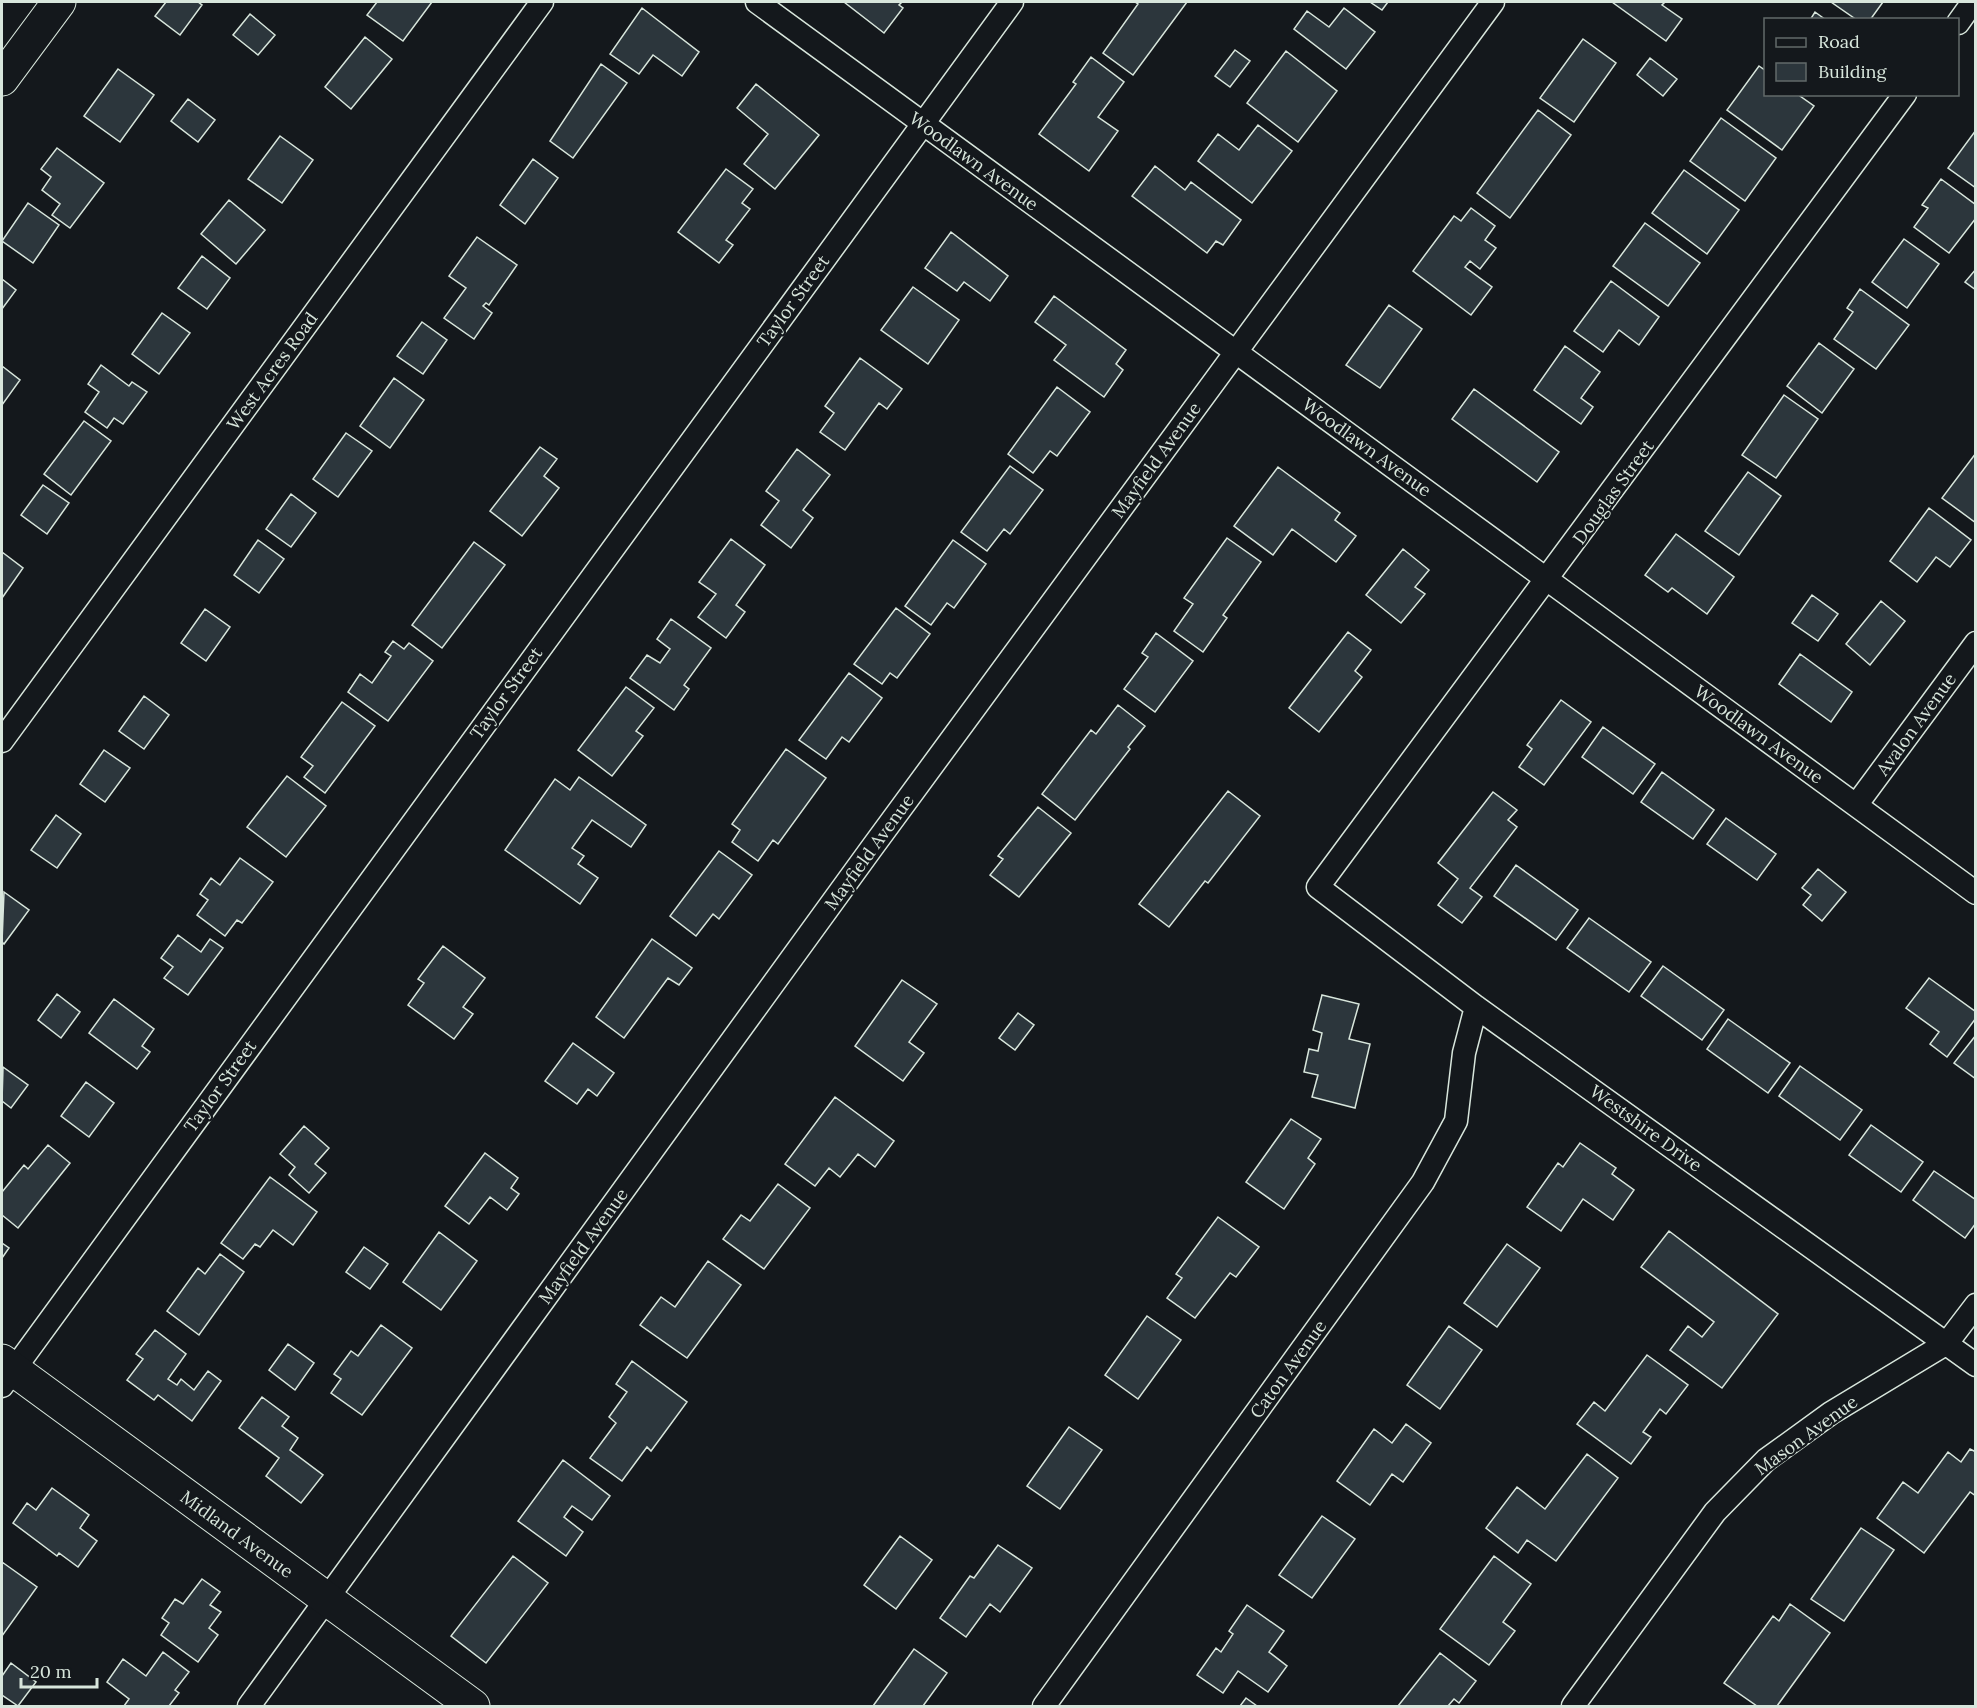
<svg xmlns="http://www.w3.org/2000/svg" width="1977" height="1708" font-family="Lora,serif">
<style>
.building{fill:#2c363c;stroke:#d8e6dc;stroke-width:1.5}
.lines{fill:none;stroke-linecap:round;stroke-linejoin:round}
.street-casing{stroke:#d8e6dc;stroke-width:25}
.secondary-casing{stroke:#d8e6dc;stroke-width:35}
.street{stroke:#14181c;stroke-width:22}
.secondary{stroke:#14181c;stroke-width:33}
.labels{text-anchor:middle;dominant-baseline:central;stroke-width:4.5;stroke-linejoin:round;paint-order:stroke}
.street-label{font-size:18px;fill:#d8e6dc;stroke:#14181c}
</style>
<rect width="100%" height="100%" fill="#14181c"/>
<path class="building" d="M166,2h32l4,3 -22,30 -25,-19z
M377,2h55l-29,39 -36,-26z
M844,2h58l-3,3 4,3 -19,25z
M1135,2h52l-54,73 -30,-22 35,-49z
M1370,2h18l-6,8z
M1612,2h53l-3,3 20,14 -16,22z
M1831,2h52l-13,18h-13z
M642,8l57,44 -17,24 -29,-21 -14,19 -29,-20z
M1344,8l31,24 -29,37 -52,-40 13,-18 22,16z
M1815,12l11,8h-16z
M250,14l25,21 -17,20 -25,-20z
M365,37l27,22 -41,50 -26,-22z
M1583,39l33,24 -42,59 -34,-24z
M1235,50l15,11 -20,26 -15,-11z
M1286,51l51,40 -39,51 -51,-39z
M1091,57l33,25 -26,35 20,14 -29,40 -50,-37 37,-50 -3,-2z
M1650,58l27,21 -14,17 -26,-21z
M601,64l26,19 -54,75 -23,-17z
M1759,66l7,5v23h31l17,12 -32,44 -55,-40z
M118,69l36,26 -34,47 -36,-26z
M756,84l63,51 -44,54 -31,-25 24,-30 -31,-26z
M188,99l27,21 -17,22 -27,-21z
M1538,110l33,25 -61,83 -33,-25z
M1721,118l55,40 -31,43 -55,-40z
M1258,125l34,26 -40,52 -54,-42 20,-27 21,16z
M1976,130v58l-28,-20z
M280,136l33,24 -31,43 -34,-24z
M57,148l47,35 -34,45 -18,-13 8,-11 -18,-14 9,-13 -10,-8z
M533,159l25,19 -33,46 -25,-19z
M1155,166l30,24 6,-8 50,38 -18,25 -7,-4 -9,12 -75,-57z
M726,169l27,20 -11,14 8,6 -24,31 7,5 -14,18 -41,-31z
M1684,170l55,40 -32,44 -55,-41z
M1941,179l35,26v13l-27,35 -35,-26 14,-19 -6,-3z
M229,200l36,30 -29,34 -35,-30z
M28,203l31,22 -26,38 -31,-22z
M1471,208l24,18 -10,14 11,8 -16,21 -10,-8 -5,6 27,20 -21,28 -58,-44 41,-55 7,5z
M1645,223l55,40 -32,43 -55,-40z
M951,232l57,44 -18,25 -26,-19 -7,9 -32,-23z
M477,237l40,28 -28,40 -3,-2 -3,3 9,7 -18,26 -30,-21 22,-30 -17,-12z
M1904,239l35,25 -32,44 -35,-26z
M202,256l28,22 -23,31 -29,-21z
M1976,269v21l-11,-8z
M2,279l14,11 -14,19z
M1611,281l48,36 -20,28 -20,-15 -16,22 -29,-21z
M913,287l46,33 -31,44 -47,-34z
M1860,289l49,36 -33,44 -42,-30 19,-27 -6,-4z
M1054,296l72,54 -10,14 7,6 -19,27 -50,-37 12,-15 -31,-23z
M1389,305l33,24 -42,59 -34,-23z
M162,313l28,20 -31,41 -27,-20z
M422,322l25,18 -24,34 -26,-18z
M1819,343l35,26 -32,44 -35,-27z
M1565,346l35,26 -19,26 12,9 -12,17 -47,-34z
M860,358l42,31 -15,20 -8,-6 -34,47 -25,-18 14,-19 -9,-7z
M101,365l28,21 3,-4 15,10 -24,32 -9,-6 -7,10 -22,-16 14,-20 -11,-8z
M2,366l18,14 -18,25z
M394,378l30,22 -34,48 -30,-22z
M1057,387l33,25 -33,44 -7,-5 -17,22 -25,-19z
M1474,389l85,63 -22,30 -85,-63z
M1784,395l34,24 -42,59 -34,-23z
M84,421l27,20 -40,54 -27,-21z
M346,433l26,18 -34,46 -25,-18z
M540,447l17,12 -13,17 15,12 -37,48 -32,-25z
M797,449l33,26 -27,35 10,8 -22,30 -30,-23 18,-24 -13,-10z
M1976,453v70l-34,-25z
M1010,466l33,24 -33,44 -6,-5 -17,22 -26,-19z
M1278,467l62,46 -5,7 21,16 -20,26 -44,-33 -19,26 -39,-29z
M1748,472l33,24 -42,59 -34,-24z
M43,485l26,18 -22,31 -26,-19z
M291,494l25,19 -25,34 -25,-18z
M1929,508l42,32 -21,27 -14,-10 -19,25 -27,-21z
M1676,534l58,43 -27,37 -35,-26 -4,4 -23,-17z
M1227,538l34,24 -38,53 4,3 -24,34 -29,-21 19,-27 -9,-6z
M731,539l34,26 -29,40 9,7 -19,26 -28,-21 18,-23 -17,-12z
M258,540l26,19 -25,34 -25,-18z
M953,540l33,24 -32,44 -7,-5 -16,22 -26,-19z
M474,542l31,23 -63,83 -30,-23z
M1403,549l26,21 -14,17 10,7 -24,29 -35,-28z
M2,552l21,16 -21,30z
M1812,595l26,19 -20,27 -26,-18z
M1881,601l24,20 -35,44 -24,-21z
M896,608l34,26 -33,44 -7,-5 -8,11 -28,-20z
M205,609l25,18 -24,34 -25,-18z
M671,619l40,29 -27,37 5,4 -15,21 -44,-32 17,-23 13,8 10,-14 -13,-10z
M1348,632l23,18 -16,21 7,6 -43,55 -30,-24z
M1156,633l37,28 -38,51 -31,-23 24,-32 -6,-4z
M393,641l11,8 5,-6 24,18 -45,60 -40,-29 12,-18 12,9 19,-27 -6,-4z
M1800,654l52,38 -21,30 -52,-38z
M849,673l33,25 -33,44 -7,-5 -16,22 -27,-19z
M626,687l28,21 -18,23 7,5 -31,40 -34,-26z
M144,696l25,19 -25,34 -25,-18z
M1561,700l30,22 -47,63 -25,-18 13,-18 -5,-4z
M342,702l33,24 -50,67 -21,-16 9,-11 -12,-9z
M1118,705l27,21 -17,21 2,2 -55,71 -33,-26 49,-64 5,4z
M1603,727l52,37 -22,30 -51,-37z
M786,749l40,29 -48,66 -5,-4 -15,21 -26,-19 8,-12 -8,-6z
M104,750l26,18 -25,34 -25,-18z
M1662,772l52,38 -21,29 -52,-37z
M287,776l39,30 -40,51 -39,-30z
M579,777l67,48 -15,22 -39,-27 -20,28 12,8 -6,8 20,14 -18,26 -75,-54 50,-71 15,11z
M1228,791l32,25 -52,67 -3,-2 -36,46 -30,-23z
M1493,792l24,18 -9,10 9,7 -47,61 12,9 -20,26 -24,-18 20,-26 -20,-16z
M1038,807l33,26 -52,64 -29,-22 13,-16 -5,-3z
M56,815l25,19 -24,34 -26,-18z
M1726,818l50,36 -19,26 -50,-36z
M719,851l33,24 -33,44 -6,-5 -17,22 -26,-20z
M240,858l33,24 -31,41 -5,-3 -12,16 -28,-21 11,-15 -8,-6 11,-16 9,7z
M1516,865l62,45 -22,30 -62,-44z
M1818,869l28,23 -24,29 -19,-16 8,-10 -9,-7z
M4,892l25,18 -25,34 -2,-2z
M1589,918l62,44 -22,30 -62,-44z
M178,935l23,17 9,-13 13,9 -35,47 -24,-17 9,-11 -12,-9z
M652,939l40,29 -13,17 -11,-7 -44,60 -28,-21z
M443,946l42,32 -22,29 10,7 -19,25 -46,-34 16,-22 -6,-4z
M1663,966l61,44 -22,30 -61,-44z
M1929,978l47,34v6l-29,39 -17,-13 9,-12 -33,-24z
M902,980l35,24 -28,38 15,11 -21,28 -48,-35z
M57,994l23,18 -19,26 -23,-18z
M1322,995l37,9 -10,35 21,5 -15,64 -43,-11 6,-22 -14,-3 5,-23 9,2 4,-18 -9,-3z
M114,999l40,30 -12,17 8,6 -13,17 -48,-36z
M1018,1013l16,12 -19,25 -16,-12z
M1728,1019l62,44 -22,30 -61,-44z
M1976,1035v44l-22,-16z
M573,1043l41,30 -17,23 -9,-7 -11,15 -32,-23z
M1800,1066l62,44 -22,30 -61,-44z
M3,1067l25,18 -17,23 -9,-7z
M86,1082l28,21 -25,34 -28,-21z
M835,1097l59,44 -19,26 -17,-13 -18,23 -11,-9 -14,18 -30,-22z
M1291,1119l30,20 -13,19 7,6 -31,45 -38,-27z
M1871,1125l52,37 -22,30 -52,-37z
M304,1126l25,22 -14,16 11,9 -17,20 -20,-18 6,-8 -15,-13z
M1580,1143l36,25 -4,6 22,16 -21,30 -30,-21 -22,32 -34,-24 31,-44 5,4z
M48,1145l22,18 -52,65 -16,-13v-23l22,-27 4,4z
M485,1153l33,25 -7,10 8,6 -12,16 -17,-13 -21,27 -24,-18z
M1934,1171l42,29v23l-11,15 -52,-38z
M270,1177l47,35 -24,33 -20,-15 -13,17 -5,-3 -12,15 -22,-16z
M778,1184l32,24 -46,61 -41,-30 18,-24 9,6z
M1218,1217l41,30 -23,30 -6,-4 -35,45 -28,-20 15,-20 -6,-4z
M1669,1231l109,83 -56,74 -52,-38 18,-24 14,11 12,-15 -73,-55z
M439,1232l38,29 -36,49 -38,-28z
M2,1243l7,5 -7,10z
M1507,1244l33,24 -43,59 -33,-24z
M364,1247l24,17 -18,25 -24,-17z
M220,1254l24,18 -45,63 -32,-24 31,-43 7,6z
M708,1261l33,24 -54,73 -47,-33 21,-28 14,10z
M1147,1316l34,24 -43,59 -33,-24z
M381,1325l31,23 -50,67 -31,-22 10,-14 -7,-5 17,-23 7,5z
M1449,1326l33,24 -42,59 -33,-24z
M155,1330l31,24 -18,25 9,6 4,-6 13,11 14,-19 13,10 -29,40 -34,-26 -4,5 -27,-20 16,-21 -7,-5z
M288,1344l26,19 -19,27 -26,-20z
M1647,1355l41,30 -22,29 -6,-5 -17,23 8,5 -20,27 -54,-40 17,-22 11,9z
M632,1361l55,41 -36,49 -4,-4 -25,34 -32,-23 26,-35 -7,-6 18,-25 -11,-8z
M262,1397l27,20 -7,9 16,12 -8,12 33,25 -22,28 -35,-27 13,-18 -40,-30z
M1406,1424l25,19 -28,39 -11,-8 -22,31 -33,-24 37,-52 18,14z
M1069,1427l33,23 -42,59 -33,-23z
M1970,1449l6,3v44l-6,-4 -46,61 -47,-35 26,-36 15,11 30,-41 13,10z
M1587,1454l31,24 -62,83 -29,-21 -9,13 -32,-25 31,-41 28,22z
M563,1460l47,36 -18,24 -20,-14 -8,11 19,15 -17,24 -48,-35z
M52,1488l37,27 -9,13 17,13 -19,26 -19,-14 -2,3 -44,-33 14,-20 9,7z
M1322,1516l33,23 -43,59 -33,-23z
M1861,1528l33,22 -50,71 -33,-22z
M900,1536l32,24 -36,49 -32,-24z
M998,1545l34,23 -32,44 -10,-8 -24,33 -26,-19 30,-42 4,2z
M513,1556l35,27 -62,80 -35,-27z
M1494,1556l37,28 -28,38 12,9 -26,34 -49,-36z
M2,1562l35,25 -35,49z
M202,1579l18,13 -10,13 11,7 -12,16 9,7 -20,27 -37,-27 8,-12 -7,-5 13,-19 8,5z
M1790,1604l40,29 -53,73h-20l-33,-23 49,-67 6,5z
M1247,1605l37,26 -15,21 18,14 -19,26 -30,-21 -15,22 -26,-18 19,-27 5,4 12,-18 -4,-3z
M914,1649l33,24 -24,33h-50z
M163,1652l26,20 -14,18 4,3 -10,13h-45l5,-7 -22,-17 16,-23 23,17z
M1440,1653l36,28 -17,22 -5,-4 -6,7h-50z
M11,1663l25,19 -18,24 -16,-11v-19z
M1246,1698l11,8h-17z"/>
<g class="lines">
<g class="street-casing">
<path id="street" d="M757,2l1219,891
M1958,23l15,-21
M1905,94l-587,793 158,120 500,358
M2,741l540,-739
M1857,804l119,-161
M2,1386l1010,-1384
M249,1706l622,-857 622,-847
M1044,1706l379,-524 33,-61 8,-68 12,-46
M1573,1706l142,-194 51,-52 65,-47 116,-70 29,-38"/>
</g>
<g class="secondary-casing">
<path id="secondary" d="M2,79l57,-77
M2,1361l471,345"/>
</g>
<use href="#street" class="street"/>
<use href="#secondary" class="secondary"/>
</g>
<g class="labels">
<g class="street-label">
<text transform="translate(974 161) rotate(36)">Woodlawn Avenue</text>
<text transform="translate(793 301) rotate(-54)">Taylor Street</text>
<text transform="translate(272 371) rotate(-54)">West Acres Road</text>
<text transform="translate(1367 447) rotate(36)">Woodlawn Avenue</text>
<text transform="translate(1156 460) rotate(-54)">Mayfield Avenue</text>
<text transform="translate(1613 492) rotate(-54)">Douglas Street</text>
<text transform="translate(506 693) rotate(-54)">Taylor Street</text>
<text transform="translate(1916 724) rotate(-54)">Avalon Avenue</text>
<text transform="translate(1759 734) rotate(36)">Woodlawn Avenue</text>
<text transform="translate(869 852) rotate(-54)">Mayfield Avenue</text>
<text transform="translate(220 1086) rotate(-54)">Taylor Street</text>
<text transform="translate(1646 1128) rotate(36)">Westshire Drive</text>
<text transform="translate(583 1246) rotate(-54)">Mayfield Avenue</text>
<text transform="translate(1288 1369) rotate(-54)">Caton Avenue</text>
<text transform="translate(1806 1435) rotate(-36)">Mason Avenue</text>
<text transform="translate(237 1534) rotate(36)">Midland Avenue</text>
</g>
</g>
<rect width="1977" height="1708" fill="none" stroke="#d8e6dc" stroke-width="6"/>
<rect x="1764" y="18" width="195" height="78" fill="#14181c" stroke="#626a69" stroke-width="1.5"/>
<rect x="1776" y="38" width="30" height="9" fill="#14181c" stroke="#626a69" stroke-width="1.5"/>
<text x="1818" y="48" font-size="18" fill="#d8e6dc">Road</text>
<rect x="1776" y="63" width="30" height="18" fill="#2c363c" stroke="#626a69" stroke-width="1.5"/>
<text x="1818" y="78" font-size="18" fill="#d8e6dc">Building</text>
<path d="M21 1678v9h76v-9" fill="none" stroke="#d8e6dc" stroke-width="3"/>
<text x="30" y="1678" font-size="18" fill="#d8e6dc" stroke="#14181c" stroke-width="4.5" paint-order="stroke">20 m</text>
</svg>
